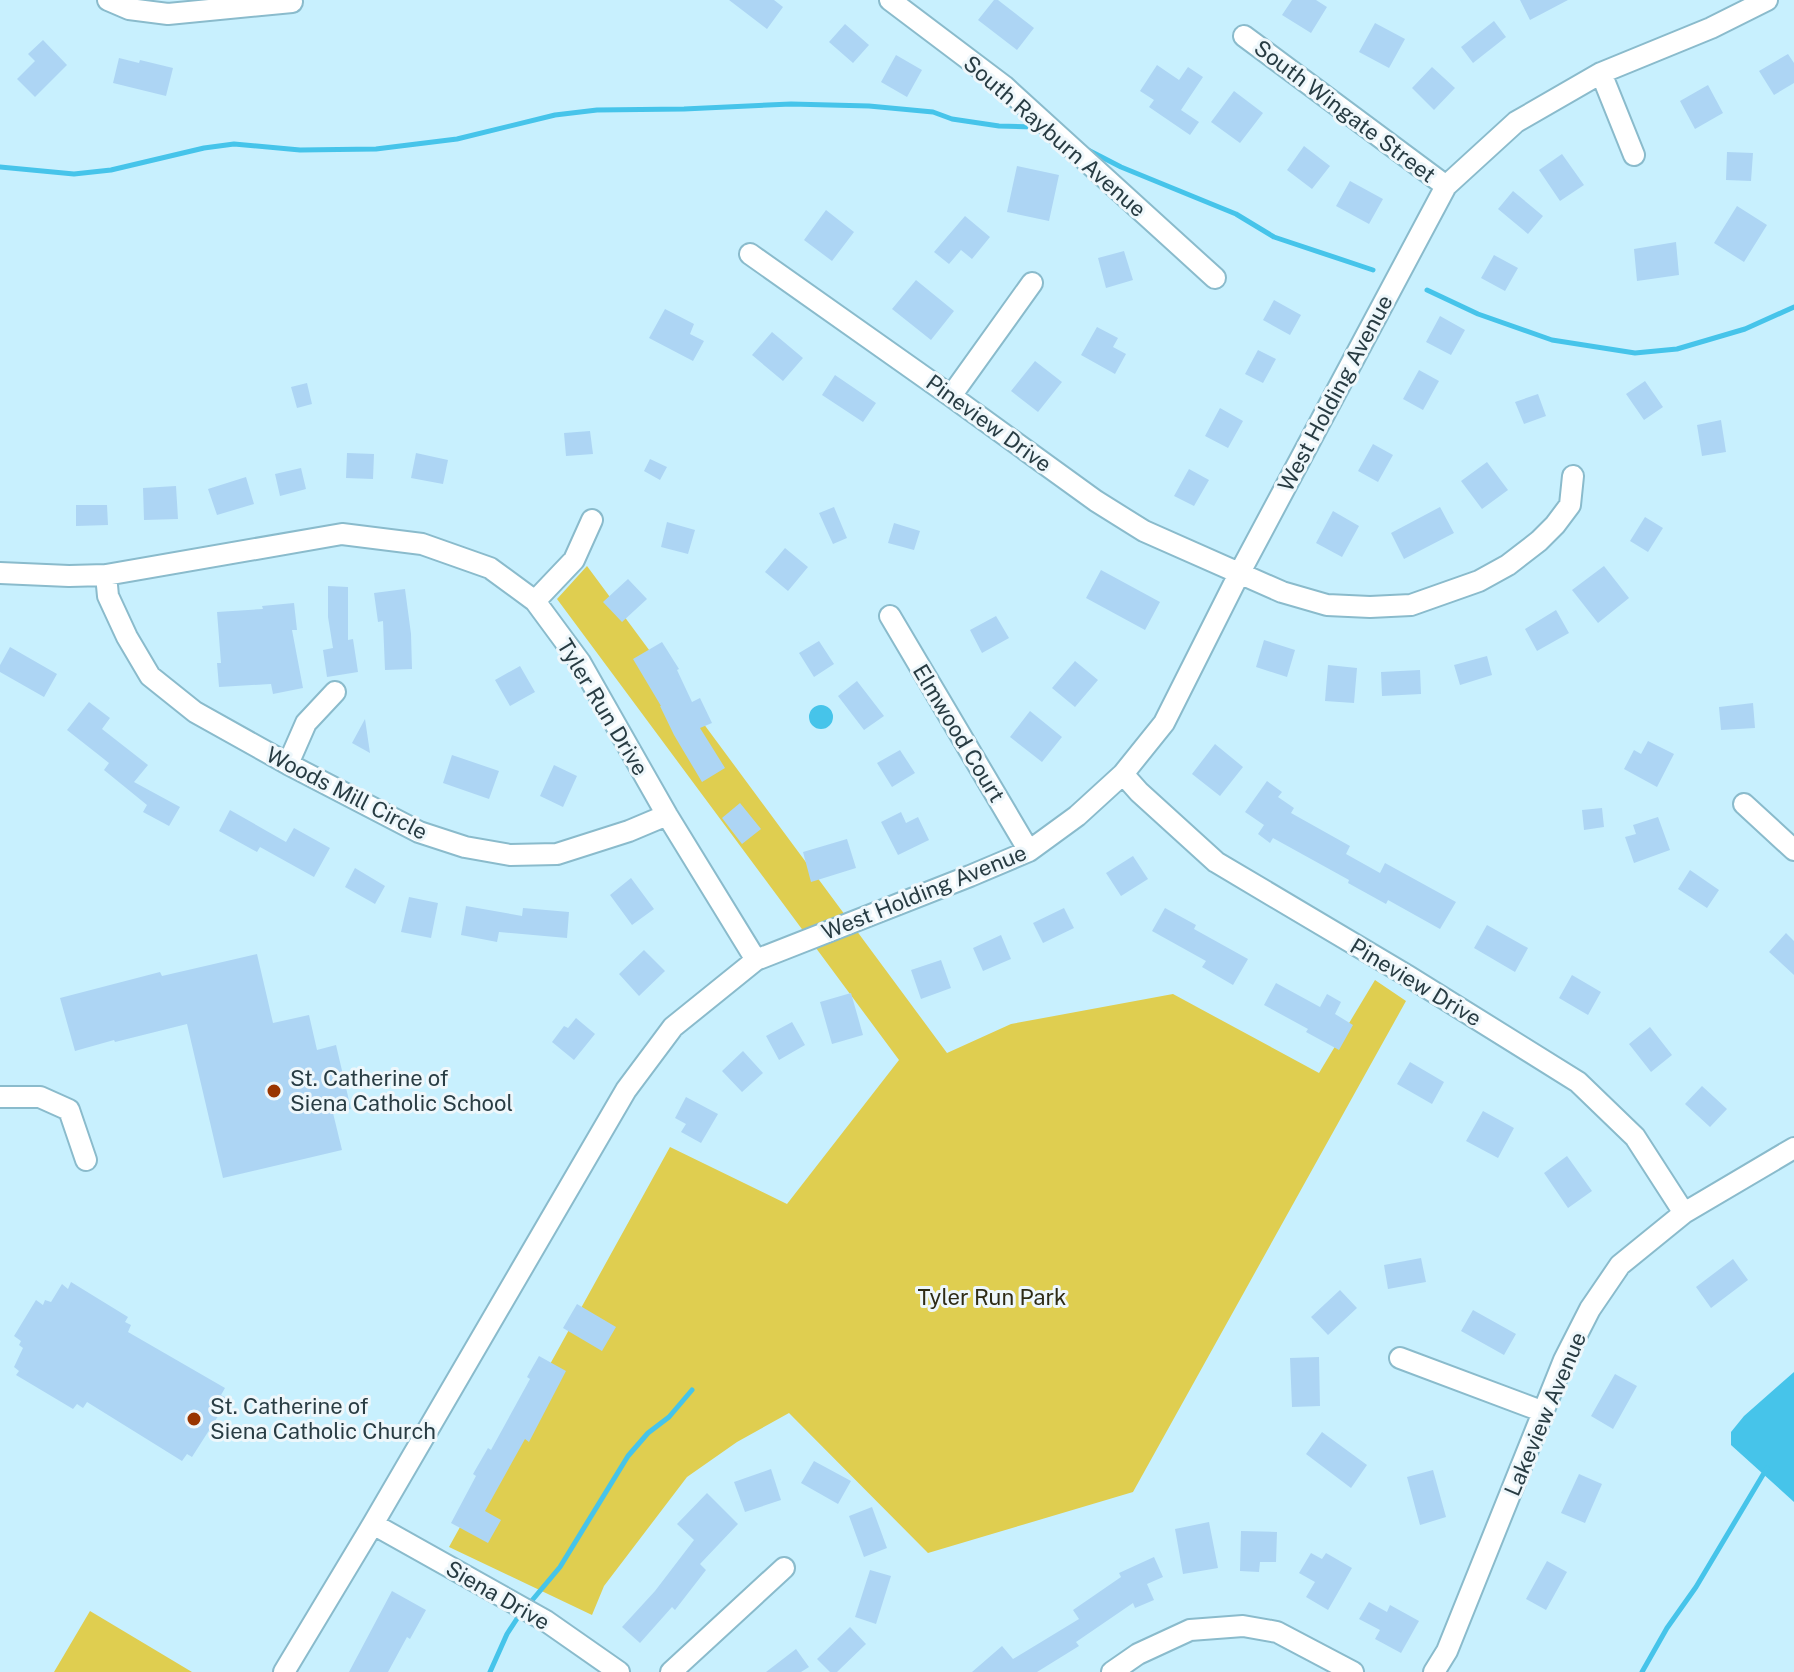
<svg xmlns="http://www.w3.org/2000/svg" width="1794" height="1672" font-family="'Public Sans',sans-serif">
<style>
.green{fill:#dfce50}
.water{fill:#46c4ea}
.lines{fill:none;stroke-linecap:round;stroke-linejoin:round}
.stream{stroke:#46c4ea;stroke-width:5}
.building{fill:#add5f4}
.minor-casing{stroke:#8abbcc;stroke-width:24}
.minor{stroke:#fff;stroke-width:20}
.poi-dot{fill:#993500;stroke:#eef7fb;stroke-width:3}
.labels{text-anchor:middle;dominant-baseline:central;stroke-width:6;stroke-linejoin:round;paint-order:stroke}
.street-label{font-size:22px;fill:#283c43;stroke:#eef7fb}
.poi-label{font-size:22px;fill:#283c43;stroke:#eef7fb;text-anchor:start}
.park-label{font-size:22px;fill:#2e2b15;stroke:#eef7fb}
</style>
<rect width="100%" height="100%" fill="#c8f0fe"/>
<path class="green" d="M587,566l360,487 64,-29 162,-30 146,79 56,-93 31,21 -273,491 -205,61 -139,-140 -52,29 -50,35 -83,109 -12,29 -143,-68 221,-400 117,57 112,-144 -342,-461z
M90,1611l102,61h-138z"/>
<path class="water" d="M809 717a12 12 0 1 1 24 0a12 12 0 1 1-24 0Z
M1794,1372v130l-63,-57v-13l13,-16z"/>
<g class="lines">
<path class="stream" d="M1088,150l33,17 115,47 38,23 99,33
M0,167l74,7 37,-4 93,-22 30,-4 66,6 76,-1 81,-10 98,-24 42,-5 87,-1 107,-5 78,2 64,6 19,7 47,7 35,1
M1427,290l51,24 74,26 83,13 42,-4 68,-20 49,-22
M529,1604l31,-37 68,-111 20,-23 21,-16 23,-27
M490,1672l17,-38 15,-23
M1642,1672l25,-44 29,-41 71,-119"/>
</g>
<path class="building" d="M729,0h45l9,7 -16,22z
M994,0h4l36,28 -17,22 -39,-30z
M1292,0h24l11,7 -16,26 -29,-18z
M1520,0h48l-38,20z
M1494,21l12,16 -33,26 -12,-16z
M1375,23l30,16 -16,29 -30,-16z
M845,24l24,21 -16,18 -24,-21z
M43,40l24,25 -32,32 -18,-18 18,-18 -7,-7z
M1788,54l6,9v20l-20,12 -15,-24z
M896,55l26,15 -15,27 -26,-15z
M119,58l20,5 1,-3 33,8 -7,28 -53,-13z
M1157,65l22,15 9,-13 15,10 -22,33 18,12 -9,13 -41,-28 5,-7 -14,-9z
M1432,67l23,21 -21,22 -22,-22z
M1708,85l15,28 -28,16 -15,-28z
M1234,91l29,22 -23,30 -29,-21z
M1304,146l26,20 -18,23 -25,-19z
M1727,152l26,1 -2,28 -25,-1z
M1562,154l22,31 -24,16 -21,-31z
M1017,166l42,9 -10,46 -42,-9z
M1350,181l33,18 -14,25 -33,-18z
M1513,191l30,25 -15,18 -30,-25z
M1737,206l30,19 -23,37 -30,-19z
M826,210l28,22 -22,29 -28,-21z
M965,216l25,21 -18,22 -11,-9 -12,14 -15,-12z
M1676,242l3,33 -42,6 -3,-32z
M1124,251l9,29 -27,8 -8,-30z
M1494,255l24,13 -13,23 -24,-13z
M916,280l38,31 -23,29 -39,-31z
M1274,300l27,15 -11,20 -27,-15z
M665,309l29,15 -4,10 14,7 -11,20 -44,-23z
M1440,316l25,14 -14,25 -25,-13z
M1097,327l21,11 -5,9 13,7 -11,20 -34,-19z
M772,332l31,26 -20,23 -31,-26z
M1258,350l18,9 -13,24 -18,-9z
M1035,361l27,21 -24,30 -27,-21z
M1419,370l20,11 -16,29 -20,-11z
M835,375l41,28 -13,19 -41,-27z
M1645,381l18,26 -19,13 -18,-26z
M307,383l5,21 -15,4 -6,-21z
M1538,394l8,22 -22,8 -9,-22z
M1220,408l23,13 -15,27 -23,-12z
M1721,420l5,32 -24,4 -5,-31z
M590,431l3,23 -27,2 -2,-23z
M1373,444l20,11 -15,27 -20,-11z
M347,453l27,1 -1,25 -27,-1z
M416,453l32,7 -5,24 -32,-6z
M650,459l17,8 -7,13 -16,-9z
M1487,462l21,28 -26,19 -21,-28z
M301,468l5,21 -26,7 -5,-22z
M1189,469l20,11 -15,26 -20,-10z
M246,477l8,27 -37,11 -9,-26z
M176,486l2,33 -34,1 -1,-32z
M76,505h31l1,20 -32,1z
M834,507l13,31 -14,6 -14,-31z
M1440,507l14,26 -50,26 -13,-26z
M1333,511l26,15 -17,31 -26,-14z
M1645,517l18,11 -15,24 -18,-11z
M667,522l28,8 -7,24 -27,-7z
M894,523l26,8 -6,19 -26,-7z
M785,548l23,19 -20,24 -23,-19z
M1604,566l25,32 -31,25 -26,-33z
M1101,570l59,32 -15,28 -59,-32z
M628,579l19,20 -25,23 -19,-20z
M328,586l20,1v53l5,-1 5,33 -31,5 -4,-27 10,-2 -5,-31z
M405,589l6,45 1,35 -27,1 -2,-49 -5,1 -4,-29z
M294,603l3,27h-5l11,58 -30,6 -2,-10 -52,3 -2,-24h4l-4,-51 46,-3 -1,-3z
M1556,610l13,23 -32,18 -12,-22z
M996,616l13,22 -27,15 -12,-23z
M1264,640l31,10 -8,27 -31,-10z
M819,641l15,23 -20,13 -15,-24z
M662,642l17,27 -2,1 15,32 8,-4 12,25 -12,5 25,40 -23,14 -28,-47 -14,-29h1l-28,-47z
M10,647l47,27 -13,23 -44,-25v-7z
M1487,656l5,19 -32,10 -6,-20z
M1075,661l23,19 -23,27 -23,-19z
M1328,665l29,3 -3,35 -29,-2z
M520,666l15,26 -25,14 -15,-26z
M1420,670l1,24 -39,2 -1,-24z
M857,681l27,35 -20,14 -26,-34z
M89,702l21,16 -8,11 46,36 -14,17 46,25 -11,19 -26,-14 4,-7 -43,-35 5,-7 -42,-33z
M1753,703l2,25 -34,2 -2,-23z
M1030,711l32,26 -20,25 -32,-25z
M365,719l5,34 -18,-10z
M1648,741l26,13 -17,33 -33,-18 10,-19 7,4z
M1215,744l28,23 -23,29 -28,-22z
M900,750l15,23 -23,14 -15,-24z
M452,755l47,16 -10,28 -46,-16z
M554,765l23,11 -14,31 -23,-11z
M1267,781l15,11 -4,5 16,11 -3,5 59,33 -4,8 34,19 5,-10 71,39 -16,27 -52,-29 -2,4 -38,-21 1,-3 -76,-42 -3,5 -12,-9 6,-9 -19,-13z
M740,803l21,26 -19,15 -20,-26z
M1602,808l2,19 -20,3 -2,-20z
M230,810l56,32 8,-14 36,20 -16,29 -54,-30 -3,5 -38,-21z
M901,812l5,11 12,-6 11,23 -31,15 -17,-33z
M1658,817l12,33 -36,13 -9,-26 11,-3 -3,-9z
M847,839l9,29 -45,14 -8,-30z
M1133,856l15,23 -27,17 -15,-23z
M355,868l30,18 -10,18 -30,-17z
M1690,870l29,20 -12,18 -29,-19z
M631,878l23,31 -22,16 -22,-30z
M409,897l29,6 -7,35 -30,-6z
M466,906l56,10 1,-8 46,4 -2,26 -68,-6 -2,10 -36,-7z
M1064,908l10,20 -31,15 -10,-20z
M1165,908l31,17 -2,4 54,30 -15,26 -31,-18 4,-6 -54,-30z
M1487,925l41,23 -13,24 -41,-24z
M1786,933l8,8v34l-25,-23z
M1001,935l10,24 -28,12 -10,-23z
M644,950l21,21 -26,25 -20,-22z
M257,954l16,69 36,-8 8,35 19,-5 15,64 -18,4 9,37 -119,28 -36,-154 -72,18 -1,-2 -39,11 -15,-53 100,-26 2,4z
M941,960l10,28 -30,11 -10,-29z
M1572,975l29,17 -13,23 -29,-17z
M1276,983l44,24 7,-13 14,8 -6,12 18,11 -14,25 -33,-18 2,-3 -44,-24z
M851,993l12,42 -31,9 -12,-42z
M576,1018l19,16 -21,26 -22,-18 12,-16 4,2z
M792,1022l13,23 -26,15 -13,-24z
M1650,1027l22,28 -21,17 -22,-28z
M743,1051l20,22 -21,19 -20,-21z
M1410,1062l34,20 -12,22 -35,-20z
M1702,1086l25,23 -17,18 -25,-23z
M686,1097l32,17 -17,29 -20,-11 5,-8 -11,-6z
M1483,1111l31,17 -16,30 -32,-17z
M1567,1156l25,35 -24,17 -24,-35z
M1421,1258l5,24 -38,7 -4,-24z
M1733,1259l15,21 -37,28 -15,-21z
M71,1282l57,35 -3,5 6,3 -3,7 97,56 -4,7 6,3 -6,9 1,3 -30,47 -5,-3 -5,7 -95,-59 -4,6 -6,-4 -4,5 -57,-34 3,-4 -5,-4 9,-19 -4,-3 2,-4 -7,-5 22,-36 7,5 2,-5 6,2 11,-18 6,5z
M1340,1290l17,18 -29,27 -17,-18z
M577,1304l39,23 -14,24 -39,-23z
M1473,1310l43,24 -12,21 -43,-24z
M539,1356l27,15 -37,71 -4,-3 -40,72 16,9 -13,23 -37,-20 25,-47 -3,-2 15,-26 3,2 39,-71 -3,-2z
M1319,1357l1,49 -28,1 -2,-49z
M1615,1374l22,12 -24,43 -22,-13z
M1322,1432l45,33 -16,23 -45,-34z
M814,1461l37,20 -13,23 -37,-21z
M771,1469l10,31 -36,12 -11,-30z
M1433,1470l13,47 -26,8 -13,-48z
M1579,1474l23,10 -17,39 -24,-10z
M707,1493l31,31 -38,40 6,6 -31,40 -3,-3 -32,36 -18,-16 33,-36 39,-51 -17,-16z
M872,1507l15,41 -23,9 -15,-41z
M1209,1522l9,46 -35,6 -8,-45z
M1241,1531l36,1 -1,30h-16l-1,10 -19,-1z
M1311,1553l11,6 4,-6 26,15 -24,42 -22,-13 9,-15 -16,-9z
M1154,1557l9,20 -16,7 7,16 -19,8 -2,-5 -57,39 3,4 -42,26h-65l30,-26 11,13 66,-40 -6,-9 48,-33 -2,-4z
M1547,1561l20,11 -21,38 -20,-11z
M870,1570l21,6 -15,48 -21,-7z
M392,1591l34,19 -16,29 -3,-2 -19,35h-39z
M1369,1602l18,10 3,-7 29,16 -18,32 -26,-14 5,-9 -21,-11z
M850,1627l16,17 -29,28h-7l-13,-13z
M796,1649l13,18 -8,5h-35z"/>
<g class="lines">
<g class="minor-casing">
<path id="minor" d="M108,0l21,9 39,5 124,-12
M890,0l114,86 211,192
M1244,36l202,150
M1601,73l33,82
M750,254l201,142 145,105 48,30 138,61 45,13 43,2 41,-2 68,-24 29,-16 31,-24 16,-16 15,-20 3,-29
M951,396l81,-113
M0,573l69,3 37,-1 236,-41 80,10 68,24 45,33 45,61 87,153 89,145
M106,575l2,21 19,41 23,39 45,36 93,52 131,68 46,15 45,8 47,-1 72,-23 38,-16
M535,601l39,-41 18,-40
M890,616l139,235
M288,764l18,-41 29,-31
M1123,774l16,18 77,70 192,114 170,106 57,55 49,76
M1744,804l50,46
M0,1097h40l29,13 17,50
M1400,1358l144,54
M373,1524l173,97 73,51
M284,1672l89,-148 253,-434 47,-63 83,-67 214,-84 59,-25 48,-35 46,-42 41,-51 75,-149 207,-388 70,-64 85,-49 110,-45 56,-28
M671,1672l113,-104
M1112,1672l26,-18 52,-24 53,-4 34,6 76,40
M1434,1672l13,-21 117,-291 26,-51 30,-44 64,-52 110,-65"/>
</g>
<use href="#minor" class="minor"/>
</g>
<g class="poi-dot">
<circle cx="274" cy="1091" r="8"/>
<circle cx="194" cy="1419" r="8"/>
</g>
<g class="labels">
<g class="street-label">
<text transform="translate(1345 111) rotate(37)">South Wingate Street</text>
<text transform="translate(1055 136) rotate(41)">South Rayburn Avenue</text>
<text transform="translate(1335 393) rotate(-62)">West Holding Avenue</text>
<text transform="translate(989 423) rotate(36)">Pineview Drive</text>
<text transform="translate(603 707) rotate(59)">Tyler Run Drive</text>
<text transform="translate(959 733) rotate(59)">Elmwood Court</text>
<text transform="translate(347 793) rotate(27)">Woods Mill Circle</text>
<text transform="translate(924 892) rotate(-22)">West Holding Avenue</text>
<text transform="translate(1416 982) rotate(31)">Pineview Drive</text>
<text transform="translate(1545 1414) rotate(-67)">Lakeview Avenue</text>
<text transform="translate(498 1595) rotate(30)">Siena Drive</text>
</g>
<g class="poi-label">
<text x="290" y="1078">St. Catherine of<tspan x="290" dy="25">Siena Catholic School</tspan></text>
<text x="210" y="1406">St. Catherine of<tspan x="210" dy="25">Siena Catholic Church</tspan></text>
</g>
<g class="park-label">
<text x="992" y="1297">Tyler Run Park</text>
</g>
</g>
</svg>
